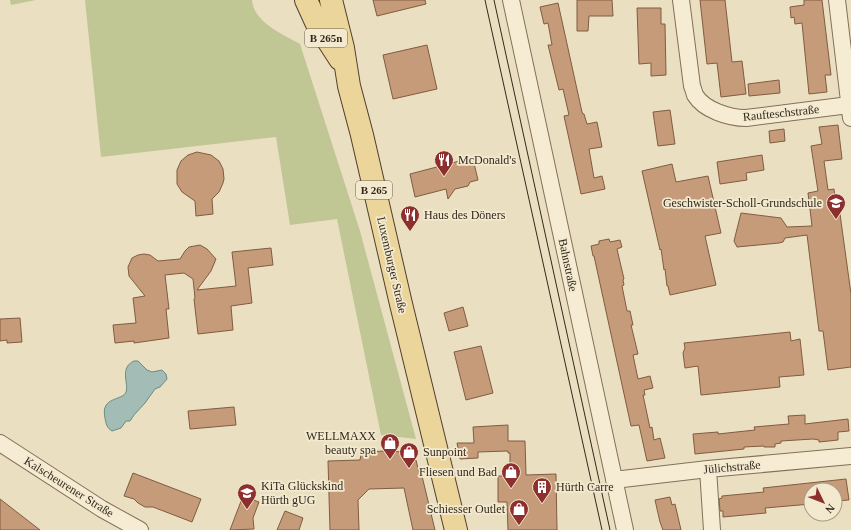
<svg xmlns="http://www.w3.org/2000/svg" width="851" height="530" font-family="Georgia,serif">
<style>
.green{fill:#c0c795}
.water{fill:#a3bdb6;stroke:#6b8a83}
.building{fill:#c69b79;stroke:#805c41}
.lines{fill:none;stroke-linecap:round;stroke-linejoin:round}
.minor-casing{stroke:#82705a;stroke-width:18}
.primary-casing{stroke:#503f2e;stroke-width:24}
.minor{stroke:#f6ecd3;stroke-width:16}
.primary{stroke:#ecd59a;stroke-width:22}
.tram{stroke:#33281d;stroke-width:1}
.labels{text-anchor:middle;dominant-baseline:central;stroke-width:3.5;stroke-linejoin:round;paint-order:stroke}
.shield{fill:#f2e9cf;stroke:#6c6252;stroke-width:1}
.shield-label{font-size:11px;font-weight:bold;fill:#33281d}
.street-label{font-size:12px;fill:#33281d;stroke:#f2e9cf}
.poi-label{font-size:12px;fill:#33281d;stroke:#f2e9cf;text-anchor:start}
</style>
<rect width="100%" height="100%" fill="#eadfc0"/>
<path class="green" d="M10,0h26l-25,5z
M85,0h167c2,23 31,34 48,44l60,187 56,208 -35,-4 -44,-216 -47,6 -14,-88 -175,20z"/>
<path class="water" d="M134,361h4l9,9 5,2 10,-2 4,4 1,5 -7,8 -5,2 -10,14 -11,12 -4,6h-4l-5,7 -9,3c-5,-3 -6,-7 -7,-13 -5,-22 18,-17 21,-26 3,-9 -7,-24 8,-31z"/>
<path class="building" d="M373,0h52l1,4 -49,12z
M577,0h35l1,16h-24l-1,15h-11z
M700,0h25l7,62 10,-1 4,33 -25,3 -4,-34 -10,1z
M804,0h18l9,75h-6l2,17 -18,2 -7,-71 -7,1 -1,-7 -3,1 -1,-11 14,-2z
M558,3l24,109 1,2h1l3,10 10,-2 5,25 -13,2 5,29 8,-2 3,13 -24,5 -17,-78 5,-1 -6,-26 -4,1 -11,-45h4l-4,-22 -4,1 -4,-17z
M637,8h24v16h4l1,51 -15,1v-13l-12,1z
M427,45l10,44 -44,10 -10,-44z
M779,80l1,13 -31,3 -1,-12z
M670,110l5,34 -17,2 -5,-34z
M838,125l4,34 -18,2 4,29 6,-1 3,26 3,-1 11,80v73l-23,3 -5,-39h-4l-12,-96 -22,3 -2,4 -4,1 -42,4 -3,-6 7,-28 40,5 6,9 25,-1 -4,-33 10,-2 -7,-45 11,-2 -3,-17z
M784,129l1,12 -15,2 -1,-12z
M197,152l14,3 8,6 4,8 1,10 -1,4 -4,9 -7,7 1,15 -17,2 -1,-15 -13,-9 -5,-8v-14l4,-9 7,-6z
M762,155l2,15 -18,3 1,7 -27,4 -3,-22z
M471,158l1,2 1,-1 5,21 -8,2 -2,4 -13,3 -7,10 -2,-10 -31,8 -5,-23z
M672,164l4,18 32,-6 13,57 -16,3 11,49 -46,10 -2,-9h-1l-2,-17 -1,1 -3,-21 -1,1 -18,-79z
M609,239l1,3 10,-2 2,7 -5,2 7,30 -1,1 1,5 -2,1 5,25h3l3,14h-2l7,29 -5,1 5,24 12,-3 3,12 -9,2 1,5h-2l7,33 2,-1 2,13 6,-2 5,20 -18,3 -8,-36 -8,1 -37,-170h-1l-2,-10 8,-2v-3z
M200,245l7,4 9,10 -5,12 -14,19 39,-4 -4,-34 39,-4 2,17 -25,3 4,35 -21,3 2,24 -35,4 -4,-35 1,-1 -2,-19 -9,-6 -19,2 4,34h-3l3,29 -35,5v-2l-19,2 -2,-18 23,-2 -3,-25 12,-2 -16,-20 -1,-9 4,-9 6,-3 6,-1 6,1 8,6 22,-2 5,-8 4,-4z
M463,307l5,19 -19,5 -5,-18z
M20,318l2,24 -15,1v-3l-7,1v-22z
M790,332l1,9 9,-2 4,36 -25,2 1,10 -79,8 -3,-29 -13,2 -2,-15 2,-5 -1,-5z
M481,346l12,47 -27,7 -12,-48z
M234,407l2,18 -46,4 -2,-18z
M805,415v9l43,-5 1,12 -11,1v8l-19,2v-2l-6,-1 -32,2v2l-6,1v3h-11v-1l-20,1v2l-49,5 -2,-20 25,-2v2l37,-4 -1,-3 35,-3 -1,-8z
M508,425v16h17l1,34 30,-1 1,56h-49l-1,-28h-9v-26h12v-23h-2v-2l-30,1v6l-18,1 -3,-16h17l-1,-16z
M385,451l20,1 1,10 10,-2 4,17 2,-1 13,54h-22l-9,-42 -35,1 -11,11 1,30h-29l-2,-69 32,-1 1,-5 3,-3z
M133,473l68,26 -9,23 -39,-15h-8l-7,-4 -4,-4 -10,-3z
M846,479l3,21 -14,1v-11h-24v14l-46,4 1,5 -43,4v-6h-3l-1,-12 3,-1v-2l42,-4 -1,-4z
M243,496l16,6 -6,16 1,11 -24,1z
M670,497l2,8 3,-1 6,26h-18l-3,-8 -5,-22z
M0,499l40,31h-40z
M285,511l18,7 -4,12h-22z"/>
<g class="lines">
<g class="minor-casing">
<path id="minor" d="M511,0l114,530
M681,0l11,86c1,2 2,6 3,9 9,15 34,23 51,23l103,-13
M837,0l14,118
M0,443l102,66 38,21
M708,469l4,61
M614,480l94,-11 143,-13"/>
</g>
<g class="primary-casing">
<path id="primary" d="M306,0l10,22 24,37
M331,0l12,48 6,38 13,49 39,169 55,226"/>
</g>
<use href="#minor" class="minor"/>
<use href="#primary" class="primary"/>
<path class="tram" d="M485,0l117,530
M494,0l116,530"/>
</g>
<defs>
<g id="restaurant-pin" transform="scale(1)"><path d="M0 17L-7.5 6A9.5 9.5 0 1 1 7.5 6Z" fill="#8d2f2e" stroke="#f2e9cf"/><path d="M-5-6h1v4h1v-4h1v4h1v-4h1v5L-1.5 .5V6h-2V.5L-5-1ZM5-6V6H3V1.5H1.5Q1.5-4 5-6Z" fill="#fff"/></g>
<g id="school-pin" transform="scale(1)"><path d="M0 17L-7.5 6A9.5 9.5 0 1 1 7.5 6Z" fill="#8d2f2e" stroke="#f2e9cf"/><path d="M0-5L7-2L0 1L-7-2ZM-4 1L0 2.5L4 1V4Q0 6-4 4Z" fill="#fff"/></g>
<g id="shop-pin" transform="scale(1)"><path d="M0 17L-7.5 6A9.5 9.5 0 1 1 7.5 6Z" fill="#8d2f2e" stroke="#f2e9cf"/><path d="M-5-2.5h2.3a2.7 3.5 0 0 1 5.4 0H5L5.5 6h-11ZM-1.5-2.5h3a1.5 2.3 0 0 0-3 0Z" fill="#fff"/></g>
<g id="building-pin" transform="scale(1)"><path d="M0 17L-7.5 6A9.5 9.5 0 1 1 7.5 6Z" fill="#8d2f2e" stroke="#f2e9cf"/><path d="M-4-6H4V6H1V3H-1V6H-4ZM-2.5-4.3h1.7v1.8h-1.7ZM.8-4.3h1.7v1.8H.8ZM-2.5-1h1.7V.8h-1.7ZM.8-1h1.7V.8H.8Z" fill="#fff"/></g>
</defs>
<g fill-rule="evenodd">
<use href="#restaurant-pin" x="444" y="160"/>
<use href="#school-pin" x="836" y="203"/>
<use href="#restaurant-pin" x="410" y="215"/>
<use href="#shop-pin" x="390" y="443"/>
<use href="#shop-pin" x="409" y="452"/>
<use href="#shop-pin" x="511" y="472"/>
<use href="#building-pin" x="542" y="487"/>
<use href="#school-pin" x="247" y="493"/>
<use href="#shop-pin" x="519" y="509"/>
</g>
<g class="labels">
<g class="shield">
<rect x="305" y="29" width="42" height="18" rx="3"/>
<rect x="356" y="181" width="36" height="18" rx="3"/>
</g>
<g class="shield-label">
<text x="326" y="38">B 265n</text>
<text x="374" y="190">B 265</text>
</g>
<g class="street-label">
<text transform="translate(781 113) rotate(-6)">Raufteschstraße</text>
<text transform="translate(392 265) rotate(77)">Luxemburger Straße</text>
<text transform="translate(568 265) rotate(78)">Bahnstraße</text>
<text transform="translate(732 467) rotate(-5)">Jülichstraße</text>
<text transform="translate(69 487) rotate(32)">Kalscheurener Straße</text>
</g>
<g class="poi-label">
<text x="458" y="160">McDonald's</text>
<text x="822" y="203" text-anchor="end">Geschwister-Scholl-Grundschule</text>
<text x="424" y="215">Haus des Döners</text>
<text x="376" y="436" text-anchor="end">WELLMAXX<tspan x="376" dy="14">beauty spa</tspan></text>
<text x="423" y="452">Sunpoint</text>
<text x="497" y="472" text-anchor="end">Fliesen und Bad</text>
<text x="261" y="486">KiTa Glückskind<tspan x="261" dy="14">Hürth gUG</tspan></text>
<text x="556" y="487">Hürth Carre</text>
<text x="505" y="509" text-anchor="end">Schiesser Outlet</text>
</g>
</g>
<g transform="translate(823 502) rotate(133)"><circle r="19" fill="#f2e9cf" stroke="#a69c88"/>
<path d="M0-3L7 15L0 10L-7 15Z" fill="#8d2f2e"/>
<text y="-6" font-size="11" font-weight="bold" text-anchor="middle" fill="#33281d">N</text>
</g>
</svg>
